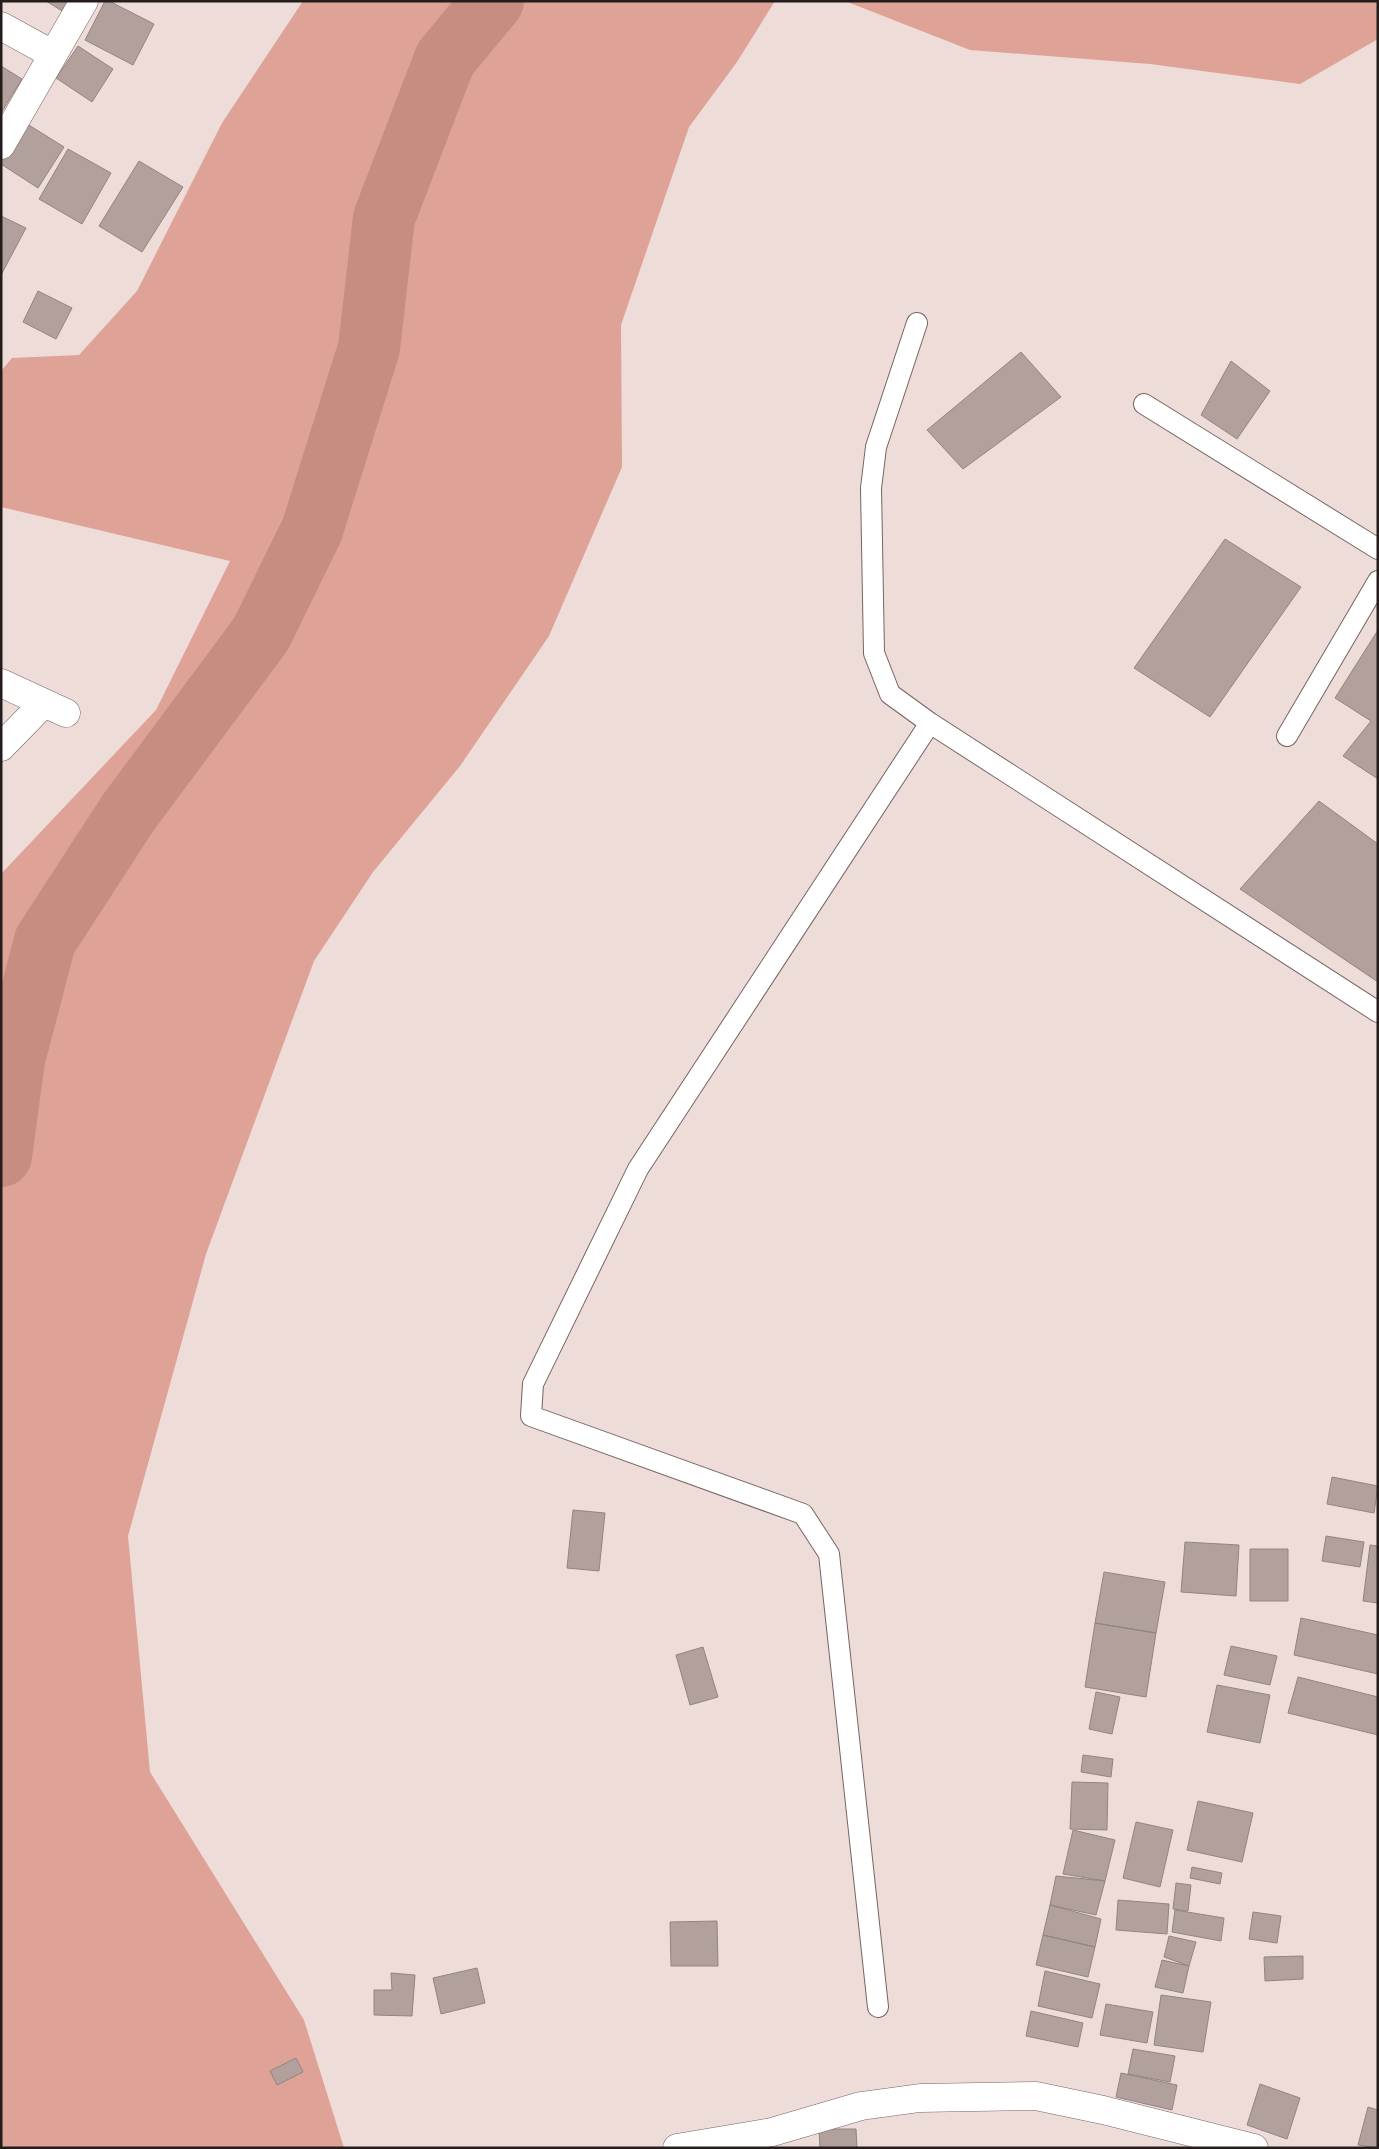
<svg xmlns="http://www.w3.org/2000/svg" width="1379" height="2149" font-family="Rubik,sans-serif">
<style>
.forest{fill:#dea296}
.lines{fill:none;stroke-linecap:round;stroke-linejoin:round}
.river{stroke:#c88d81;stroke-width:62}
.building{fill:#b1a09c;stroke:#948480}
.lane-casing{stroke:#756562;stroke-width:22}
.street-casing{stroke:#756562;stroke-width:29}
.lane{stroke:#fff;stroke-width:20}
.street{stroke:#fff;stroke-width:28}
</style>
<rect width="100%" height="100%" fill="#eedcd8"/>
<path class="forest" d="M303,1h472l-38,61 -48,65 -68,198 1,142 -73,169 -89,130 -87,106 -59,89 -108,293 -78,282 22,236 154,248 40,128h-343v-1274l155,-164 74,-149 -229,-54v-136l11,-13 67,-3 58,-64 85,-168z
M845,1h533v38l-78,45 -150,-20 -180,-14z"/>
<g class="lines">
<path class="river" d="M1,1156l13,-96 31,-119 83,-128 133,-179 51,-104 57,-182 15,-130 61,-159 48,-58"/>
</g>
<path class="building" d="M46,1h36l-10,16z
M105,1h4l45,23 -21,41 -48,-25z
M78,46l35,23 -21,33 -36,-24z
M1,66l21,13 -21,34z
M24,122l40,25 -26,41 -37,-24v-6z
M68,149l43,24 -29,51 -43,-25z
M139,161l44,26 -41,65 -43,-26z
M1,216l25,12 -25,47z
M38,291l34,17 -16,31 -33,-17z
M1021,352l40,45 -98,72 -36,-39z
M1231,361l39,30 -33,48 -36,-24z
M1225,539l76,48 -91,130 -76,-49z
M1378,630v149l-35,-23 28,-35 -36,-23z
M1319,801l59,43v138l-138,-93z
M1332,1477l46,9 -4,27 -47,-9z
M573,1510l32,3 -6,58 -32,-3z
M1326,1536l38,6 -4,25 -38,-6z
M1185,1542l54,3 -3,51 -55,-4z
M1370,1545l8,1v57l-15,-2z
M1250,1549h38v52h-38z
M1104,1572l61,10 -9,51 -61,-10z
M1301,1618l77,17v39l-84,-19z
M1095,1623l61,10 -10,64 -61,-10z
M1231,1646l46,10 -7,29 -46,-10z
M703,1647l15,50 -28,8 -14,-50z
M1298,1677l80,20v38l-90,-22z
M1217,1685l53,10 -10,48 -53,-11z
M1096,1692l24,5 -8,37 -23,-5z
M1083,1755l30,4 -2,18 -30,-5z
M1072,1782l36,1 -1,47 -37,-1z
M1198,1801l55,12 -11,49 -55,-12z
M1136,1822l37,8 -13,57 -37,-9z
M1073,1830l42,10 -10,41 -42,-7z
M1192,1867l30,6 -2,11 -30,-6z
M1056,1876l49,5 -9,34 -46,-10z
M1176,1883l15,2 -3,26 -15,-2z
M1118,1900l51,4 -2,30 -51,-4z
M1050,1905l51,14 -6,28 -52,-12z
M1175,1910l49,8 -3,23 -49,-9z
M1253,1912l28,4 -4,27 -28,-4z
M717,1921l1,45h-47l-1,-44z
M1043,1935l52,12 -7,30 -52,-12z
M1169,1936l27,6 -7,24 -25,-9z
M1303,1956v23l-38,2 -1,-24z
M1162,1960l27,6 -6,27 -28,-6z
M477,1968l8,35 -44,11 -8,-36z
M1045,1971l55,13 -8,34 -54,-12z
M391,1973l24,2 -3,41 -38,-1v-25h18z
M1161,1995l50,7 -8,50 -49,-7z
M1106,2004l47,8 -6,31 -47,-8z
M1031,2011l52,12 -5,24 -52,-11z
M1133,2049l42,7 -5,26 -42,-8z
M296,2058l7,14 -26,13 -7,-14z
M1121,2073l56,12 -5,25 -56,-13z
M1260,2084l40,14 -13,41 -40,-14z
M1368,2107l10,3v38l-20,-3z
M819,2129h37l1,19h-37z"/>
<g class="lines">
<g class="lane-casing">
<path id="lane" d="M917,323l-41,124 -5,41 3,165 16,41 40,29 448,289
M1144,404l234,145
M1287,736l91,-155
M878,2007l-49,-453 -26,-40 -272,-98 2,-32 105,-215 292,-446"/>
</g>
<g class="street-casing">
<path id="street" d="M1,26l51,28
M1,145l83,-144
M1,683l65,30
M1,747l43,-44
M677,2148l95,-16 89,-26 59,-8 116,-2 67,14 151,38"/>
</g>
<use href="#lane" class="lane"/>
<use href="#street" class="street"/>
</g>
<rect width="1379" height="2149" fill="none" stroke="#241d1c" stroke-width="5"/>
</svg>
